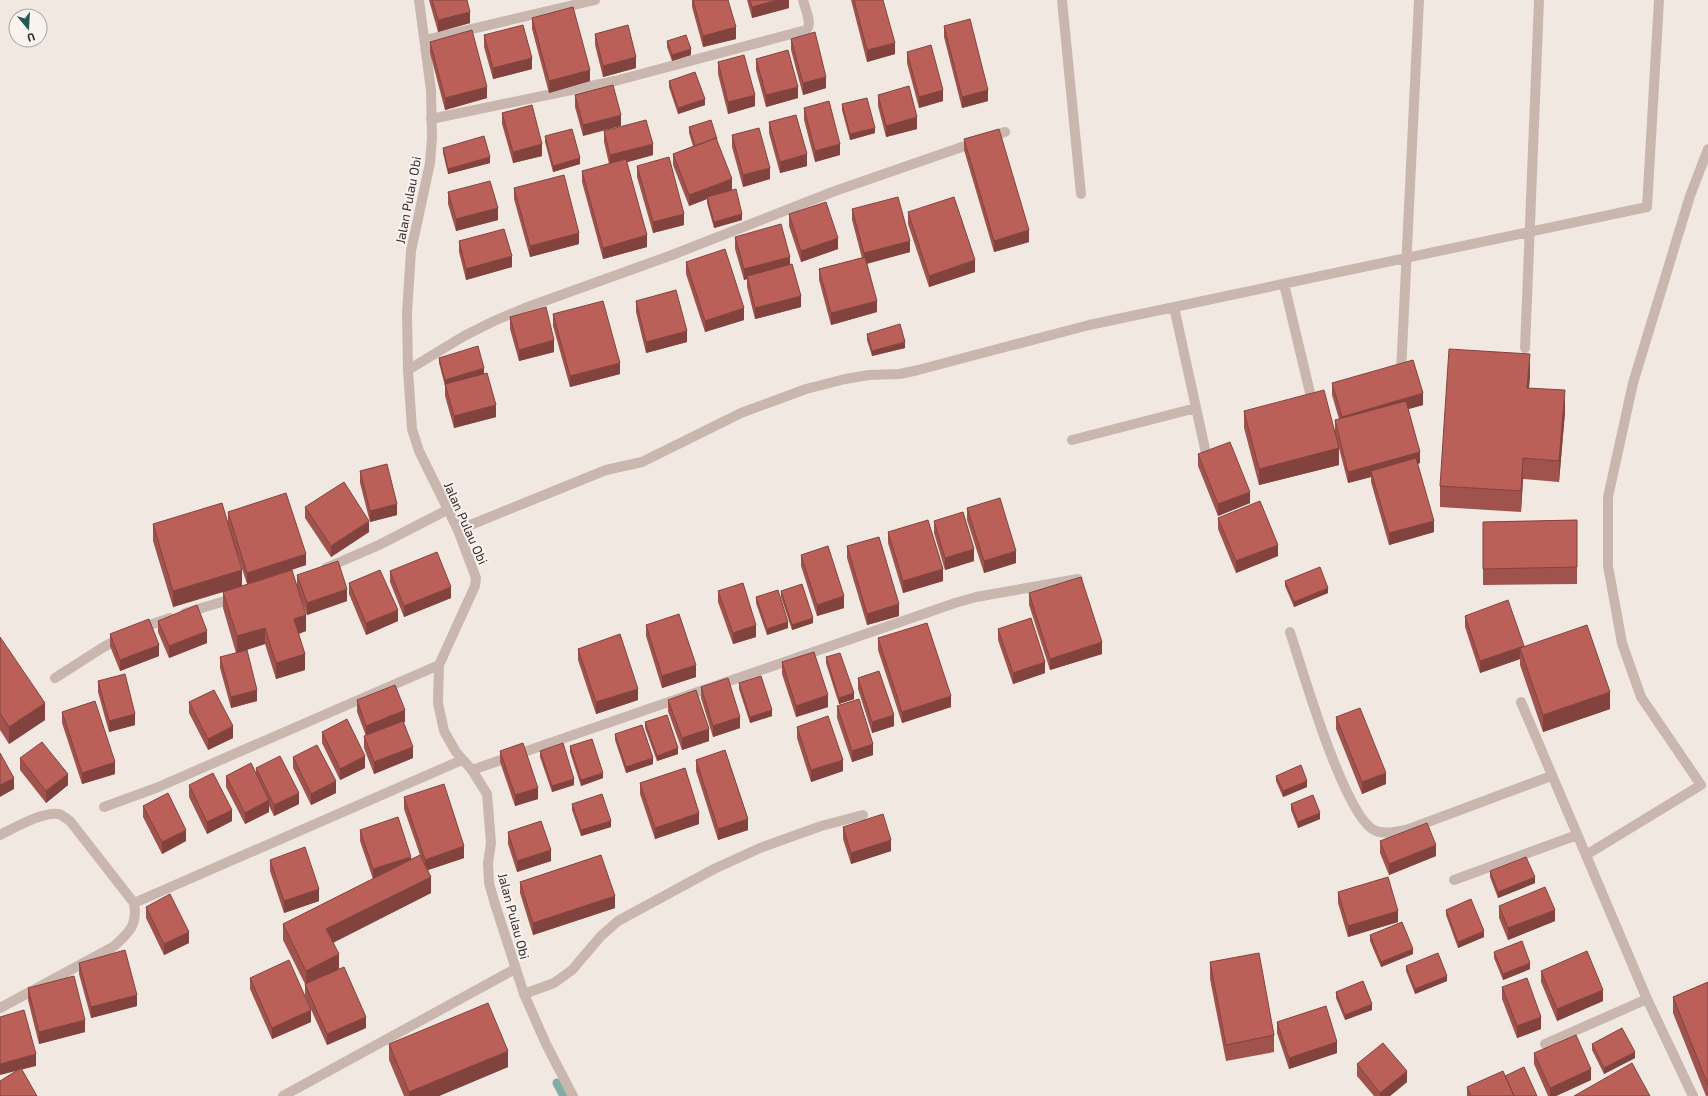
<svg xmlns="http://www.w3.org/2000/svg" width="1708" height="1096" font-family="'Exo 2',sans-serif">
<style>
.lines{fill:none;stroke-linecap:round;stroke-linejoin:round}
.stream{stroke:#84aca7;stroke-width:9}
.minor{stroke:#c9b7af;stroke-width:10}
.tertiary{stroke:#c9b7af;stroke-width:10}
.wall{fill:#a0534c;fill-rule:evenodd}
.shaded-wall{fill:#82433e}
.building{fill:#ba6058;stroke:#82433e}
.labels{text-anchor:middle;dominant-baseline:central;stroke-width:4;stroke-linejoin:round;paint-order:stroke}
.street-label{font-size:13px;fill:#392e2c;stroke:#f9f3ef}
</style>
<rect width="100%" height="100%" fill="#f2e8e2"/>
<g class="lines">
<path class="stream" d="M557,1083l7,13"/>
<path class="minor" d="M1062,0l19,194
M425,40l170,-40
M431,119l184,-38 191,-51c7,-6 -1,-21 -3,-30
M1284,284l27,113
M1174,307l33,151
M1525,348l14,-348
M408,370l56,-34 30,-15 31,-13 147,-53 163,-64 170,-59
M1401,372l18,-372
M1072,440l124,-32
M458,530l148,-60 36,-8 99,-49 65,-24 39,-10 24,-4 31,-1 18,-4 171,-45 558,-118 12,-207
M326,568l53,-23 68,-35
M185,613l50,-15
M138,629l32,-11
M1290,632c12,36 55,188 86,199 10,4 23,0 33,-2l142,-53
M55,678l47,-30 20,-11
M1521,702l126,297 46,97
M472,770l483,-167 21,-6 102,-18
M104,807l52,-19 283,-123
M0,835c14,-7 43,-24 59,-21 3,1 8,5 11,7l64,82c4,22 -5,30 -21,44l-113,61
M1586,855l115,-70 -60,-88 -19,-54 -14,-77v-69l25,-114 57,-187 18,-47
M1454,880l123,-45
M134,903l328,-143
M524,994l30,-11 18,-13 29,-34 17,-15 96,-52 46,-21 61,-22 42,-11
M1545,1044l102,-45
M283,1096l232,-127"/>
<path class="tertiary" d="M419,0l12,90 1,48 -2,25 -19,88 -4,62 1,57 4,59 7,22 39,79 18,48 -1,8 -36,79 -1,38 6,28 12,21 16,18 15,24 4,49 -3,20 1,20 6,21 29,90 22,50 27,52"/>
</g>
<path class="wall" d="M429,0h38l3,23 -32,9z
M692,0h36l8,39 -33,8 -11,-40z
M747,0h42v8l-37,10z
M851,0h32l12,54 -28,8z
M532,18l58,63 -41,12 -17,-64z
M944,26l44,75 -26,7 -18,-71z
M595,34l41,34 -33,9 -8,-32z
M484,35l48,34 -39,10 -9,-32z
M791,39l35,49 -23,7 -12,-45z
M667,41l24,14 -19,6 -5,-14z
M430,42l57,56 -42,12 -15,-57z
M907,52l36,49 -24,7 -12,-45z
M756,59l42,39 -32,9 -10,-37z
M718,62l37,44 -27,8 -10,-40z
M669,81l36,24 -27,9 -9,-27z
M613,85l-30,51 -8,-29v-12z
M878,95l39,34 -31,8 -8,-31z
M842,104l33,29 -25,7 -8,-30z
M804,108l36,47 -25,7 -11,-42z
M502,113l40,43 -29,7 -11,-39z
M769,122l38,44 -27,7 -11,-40z
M689,127l28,14 15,49 -3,1 13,29 -28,8 -7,-25v-4l-18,7 -16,-41v-11l20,-8 -4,-13z
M604,131l49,24 -26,7 20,85 -44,12 -21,-77v-11l27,-7 -5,-22z
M732,135l38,44 -27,8 -11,-40z
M545,136l35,28 -27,8 -8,-30z
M964,139l65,103 -35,10 -30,-102z
M443,148l47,15 -42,11 -5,-21z
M637,166l47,59 -31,8 -16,-56z
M514,188l65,56 -49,13 -16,-58z
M448,192l50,28 -42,11 -8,-27z
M852,209l58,43 -43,12 10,48 -46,13 -12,-45v-11l43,-11 -10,-38z
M908,212l67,60 -46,15 -21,-63z
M789,214l49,35 -37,13 -12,-36z
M735,237l55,27 11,43 -46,12 -8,-32v-8l-3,1 -9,-31z
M459,241l53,26 -46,13 -7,-28z
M686,262l58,58 -39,12 -19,-58z
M636,301l51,41 -41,11 -10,-41z
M553,314l67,60 -50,13 -17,-61z
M510,317l44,35 -35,9 -9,-32z
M867,334l38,14 -33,8 -5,-16z
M439,358l45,16 -12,3 24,40 -42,11 -9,-32v-10l-6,-23z
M1530,375l-1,13 36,24 -6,70 -36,-3 -2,33 -81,-5v-21z
M1332,383l91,22 -15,4 12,54 -2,1 16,68 -45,13 -18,-63v-5l-23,6 -9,-35v17l-80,20 -15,-57v-17l91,20v-11l4,-1 -7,-24z
M1198,454l52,49 -32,13 -20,-50z
M360,471l37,44 -27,7 -10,-39z
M305,507l64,25 -38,25 -26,-39z
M967,508l49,55 -32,10 -17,-53z
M228,512l78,53 -35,12 26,9v-11l50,26 -40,14 -8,-22 7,38 -7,3 6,36 -29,9 -11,-35 -19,6 11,51 -26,7 -11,-40v-11l16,-4 -13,-45v-16l-50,15 -20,-66v-17l75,-2zM237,553l10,31 -5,2z
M1218,518l60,38 -42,17 -18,-44z
M1577,520v64l-94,1v-63z
M934,521l40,40 -29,9 -11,-37z
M888,532l55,49 -40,12 -15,-50z
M847,546l52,70 -32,9 -20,-67z
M801,555l43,53 -27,8 -16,-50z
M390,571l61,27 -47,19 -14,-35z
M1285,581l43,12 -34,14 -9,-21z
M349,583l49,38 -32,14 -17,-41z
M718,591l38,46 -23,7 -15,-42z
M781,591l32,32 -21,7 -11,-33z
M1029,593l73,61 -52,16 -21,-65z
M756,597l32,31 -21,7 -11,-32z
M1465,616l59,31 86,62 -67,23 -23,-67v-6l-40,14 -15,-46z
M158,621l49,22 -38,15 -11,-26z
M646,625l50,52 -34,11 -16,-52z
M998,629l47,44 -32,11 -15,-44z
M110,634l49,22 -39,15 -10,-25z
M0,637l45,83 -36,24 -9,-14z
M878,638l73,69 -49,16 -24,-73z
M578,649l60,51 -42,14 -18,-54z
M826,657l28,42 -15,5 -13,-41z
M782,662l46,45 -32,10 -14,-43z
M858,678l36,48 -22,7 -14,-44z
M98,681l37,44 -26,7 -11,-40z
M739,683l33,33 -22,7 -11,-34z
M701,687l39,41 -27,9 -12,-39z
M357,700l48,22h-2l10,36 -39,16 -10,-26v-12h2l-9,-24z
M668,700l41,41 -27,9 -14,-39z
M189,702l44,36 -25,12 -19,-37z
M837,706l36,49 -21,7 -15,-44z
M62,712l53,62 -33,10 -20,-61z
M1336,717l50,67 -24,10 -26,-65z
M645,722l33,32 -21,7 -12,-33z
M797,727l46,44 -32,11 -14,-44z
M322,732l43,36 -25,12 -18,-37z
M615,734l38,30 -27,9 -11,-33z
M570,746l33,32 -22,8 -11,-34z
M500,751l38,48 -23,7 -15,-44z
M540,751l34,34 -22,7 -12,-35z
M293,757l43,36 -25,12 -18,-37z
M20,758l48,27 -22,18 -26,-33z
M696,760l52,70 -30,10 -22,-69z
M256,768l43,36 -25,12 -5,-10v6l-24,12 -19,-37v-11l30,-3z
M1276,776l31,11 -24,10 -7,-16z
M640,783l59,41 -44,15 -15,-45z
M189,785l43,36 -25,13 -18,-37z
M404,797l60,61 -36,12 3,23 -98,50 6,26 27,59 -39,17 -22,-49v-12l-22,-44v-16l90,-45 -13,-38v-11l51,29 9,-4 -16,-46z
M572,804l39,23 -30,9 -9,-26z
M1291,804l29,15 -22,9 -7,-18z
M143,806l43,35 -24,13 -19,-37z
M843,827l48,24 -40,13 -8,-25z
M508,832l43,29 -34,11 -9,-28z
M1380,841l56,15 -47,19 -9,-22z
M270,860l49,41 -35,12 -14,-42z
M1490,871l45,12 -37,15 -8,-21z
M520,882l95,26 -82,27 -13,-42z
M1338,892l60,30 -50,15 -10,-34z
M1499,906l56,15 -47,19 -9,-22z
M146,907l43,36 -25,12 -18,-37z
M1446,910l38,27 -26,11 -12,-33z
M1370,935l43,19 -32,13 -11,-26z
M1494,952l36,17 -27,11 -9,-22z
M1210,962l64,73v17l-48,9 -16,-82z
M79,963l58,43 -46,12 -12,-44z
M1406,966l41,15 -32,13 -9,-23z
M1541,971l62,30 -46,20 -16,-39z
M250,978l61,44 -39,17 -22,-50z
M1708,982v114h-2l-33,-83v-16z
M1502,987l39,42 -24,9 -15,-39z
M28,988l57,44 -46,12 -11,-44z
M1336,992l36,18 -27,10 -9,-22z
M1277,1022l60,31 -48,16 -12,-36z
M389,1044l119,23 -69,29h-35l-15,-36z
M1592,1044l43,14 -31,16 -12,-24z
M1534,1053l57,27 -35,16h-8l-14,-32z
M1357,1064l50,18 -17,14h-16l-17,-20z
M1505,1076l32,20h-70v-9z"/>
<path class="shaded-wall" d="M778,0h11v8l-37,10v-11z
M470,12v11l-32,9v-12z
M736,27v12l-33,8v-11z
M895,43v11l-28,8v-12z
M691,49v6l-19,6v-6z
M636,57v11l-33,9v-11z
M532,58v11l-39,10v-11z
M590,70v11l-41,12v-12z
M826,77v11l-23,7v-12z
M487,87v11l-42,12v-12z
M798,87v11l-32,9v-12z
M943,90v11l-24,7v-11z
M988,90v11l-26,7v-11z
M755,95v11l-27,8v-12z
M705,99v6l-27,9v-6z
M621,115v11l-38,10v-11z
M917,117v12l-31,8v-11z
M875,128v5l-25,7v-6z
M542,144v12l-29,7v-11z
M653,144v11l-43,12v-12z
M840,144v11l-25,7v-11z
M807,154v12l-27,7v-11z
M490,157v6l-42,11v-5z
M580,158v6l-27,8v-6z
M770,168v11l-27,8v-12z
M732,179v11l-24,9 -1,-2v2l-18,7v-11z
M498,208v12l-42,11v-12z
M684,214v11l-31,8v-11z
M742,214v6l-28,8v-6z
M1029,230v12l-35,10v-11z
M579,233v11l-49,13v-11z
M647,235v12l-44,12v-11z
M838,238v11l-37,13v-11z
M910,241v11l-46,12v-11z
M512,256v11l-46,13v-11z
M790,257v11l-43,8v3l-3,1v-11z
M975,260v12l-46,15v-11z
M801,296v11l-46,12v-11z
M877,301v11l-46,13v-12z
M744,308v12l-39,12v-11z
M687,331v11l-41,11v-11z
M554,340v12l-35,9v-11z
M905,342v6l-33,8v-5z
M1530,354v21l-3,34v-21z
M620,363v11l-50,13v-11z
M484,368v6l-39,12v-6z
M1565,390v22l-6,70v-21z
M1423,393v12l-81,23v-11z
M496,405v12l-42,11v-12z
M1339,448v17l-80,20v-16z
M1420,452v11l-47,13 -2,-5v6l-23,6v-11z
M1523,458v21l-2,33v-21z
M1250,492v11l-32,13v-12z
M397,504v11l-27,7v-11z
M369,521v11l-38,25v-11z
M1434,521v11l-45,13v-12z
M1278,545v11l-42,17v-12z
M974,549v12l-29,9v-12z
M1016,551v12l-32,10v-12z
M306,554v11l-59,19v-11z
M943,569v12l-40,12v-12z
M242,570v16l-69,21v-16z
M451,587v11l-47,19v-11z
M1328,588v5l-34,14v-5z
M347,589v12l-40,14v-12z
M844,596v12l-27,8v-11z
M899,604v12l-32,9v-11z
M398,610v11l-32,14v-12z
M306,615v16l-12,4v-16z
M813,618v5l-21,7v-5z
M788,622v6l-21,7v-6z
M756,625v12l-23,7v-11z
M265,628v16l-28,9v-17z
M207,631v12l-38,15v-12z
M1102,642v12l-52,16v-11z
M159,645v11l-39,15v-11z
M1524,646l-4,2v11l-40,14v-12z
M305,654v16l-29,9v-16z
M1045,662v11l-32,11v-11z
M696,665v12l-34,11v-12z
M638,689v11l-42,14v-12z
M257,690v11l-26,7v-11z
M1610,692v17l-67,23v-17z
M854,693v6l-15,5v-6z
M828,695v12l-32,10v-11z
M951,696v11l-49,16v-11z
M45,703v17l-36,24v-17z
M405,710v12l-39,15v-11z
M772,710v6l-22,7v-6z
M135,714v11l-26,7v-11z
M894,715v11l-22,7v-11z
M740,717v11l-27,9v-11z
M233,726v12l-25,12v-11z
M709,729v12l-27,9v-12z
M873,744v11l-21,7v-11z
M413,747v11l-39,16v-12z
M678,748v6l-21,7v-5z
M365,756v12l-25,12v-11z
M653,758v6l-27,9v-6z
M843,760v11l-32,11v-12z
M115,762v12l-33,10v-11z
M603,773v5l-22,8v-6z
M1386,773v11l-24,10v-12z
M68,774v11l-22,18v-12z
M14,778v11l-14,8v-12z
M574,779v6l-22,7v-6z
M336,781v12l-25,12v-11z
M1307,781v6l-24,10v-6z
M538,788v11l-23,7v-11z
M299,793v11l-25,12v-11z
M269,800v12l-24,12v-11z
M232,810v11l-25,13v-12z
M699,813v11l-44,15v-11z
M1320,813v6l-22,9v-6z
M748,819v11l-30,10v-11z
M611,821v6l-30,9v-6z
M186,830v11l-24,13v-12z
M891,840v11l-40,13v-11z
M1436,845v11l-47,19v-11z
M464,846v12l-39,13v-11z
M551,850v11l-34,11v-11z
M411,857v11l-38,12v-11z
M431,877v16l-105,53v-17z
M1535,877v6l-37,15v-6z
M319,889v12l-35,12v-12z
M615,896v12l-82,27v-12z
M1555,910v11l-47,19v-12z
M1398,911v11l-50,15v-11z
M1484,931v6l-26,11v-6z
M189,932v11l-25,12v-11z
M1413,949v5l-32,13v-5z
M339,954v17l-33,16v-16z
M1530,963v6l-27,11v-6z
M1447,976v5l-32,13v-5z
M1603,990v11l-46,20v-12z
M137,995v11l-46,12v-11z
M1372,1004v6l-27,10v-5z
M311,1010v12l-39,17v-11z
M366,1017v11l-39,17v-11z
M1541,1017v12l-24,9v-12z
M85,1020v12l-46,12v-12z
M1337,1042v11l-48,16v-11z
M508,1051v16l-69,29h-30v-4z
M1635,1052v6l-31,16v-6z
M36,1054v12l-36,9v-11z
M1591,1069v11l-35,16h-6v-8z
M1407,1071v11l-17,14h-10v-3z"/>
<path class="building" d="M432,0h35l3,12 -32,8z
M693,0h35l8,27 -33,9z
M750,0h28l-26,7z
M854,0h29l12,43 -28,7z
M573,7l17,63 -41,11 -17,-63z
M970,19l18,71 -26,7 -18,-71z
M523,25l9,33 -39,10 -9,-33z
M628,25l8,32 -33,9 -8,-32z
M472,30l15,57 -42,11 -15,-56z
M815,32l11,45 -23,6 -12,-44z
M686,35l5,14 -19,6 -5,-14z
M931,45l12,45 -24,7 -12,-45z
M788,50l10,37 -32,8 -10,-36z
M744,55l11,40 -27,7 -10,-40z
M695,72l10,27 -27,9 -9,-27z
M613,85l8,30 -38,10 -8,-30z
M909,86l8,31 -31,9 -8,-31z
M867,98l8,30 -25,6 -8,-30z
M829,101l11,43 -25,7 -11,-43z
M532,105l10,39 -29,8 -11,-39z
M796,115l11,39 -27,8 -11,-40z
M646,120l7,24 -43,11 -6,-24z
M711,120l6,19 -1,-1 -21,8 -6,-19z
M759,128l11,40 -27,7 -11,-40z
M572,129l8,29 -27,8 -8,-30z
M999,129l30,101 -35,11 -30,-102z
M484,136l6,21 -42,12 -5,-21z
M716,138l16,41 -43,16 -16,-41z
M669,157l15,57 -31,8 -16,-56z
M626,159l21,76 -44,13 -21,-77z
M564,175l15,58 -49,13 -16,-58z
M490,181l8,27 -42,11 -8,-27z
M736,189l6,25 -28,8 -7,-25z
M898,197l12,44 -46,12 -12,-44z
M954,197l21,63 -46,16 -21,-64z
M826,202l12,36 -37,13 -12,-37z
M781,224l9,33 -46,12 -9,-32z
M504,229l8,27 -46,13 -7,-28z
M725,249l19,59 -39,13 -19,-59z
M865,257l12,44 -46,12 -12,-44z
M792,264l9,32 -46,12 -8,-32z
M676,290l11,41 -41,11 -10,-41z
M603,301l17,62 -50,13 -17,-62z
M546,307l8,33 -35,10 -9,-33z
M900,324l5,18 -33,9 -5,-17z
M478,346l6,22 -39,12 -6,-22z
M1449,349l81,5 -3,34 38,2 -6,71 -36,-3 -2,33 -81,-5z
M1413,360l10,33 -81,24 -10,-34z
M487,373l9,32 -42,11 -9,-32z
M1324,390l15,58 -80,21 -15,-58z
M1406,401l14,51 -72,20 -13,-52z
M1230,442l20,50 -32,12 -20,-50z
M1416,458l18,63 -45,12 -18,-62z
M387,464l10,40 -27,7 -10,-40z
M344,482l25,39 -38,25 -26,-39z
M286,493l20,61 -59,19 -19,-61z
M1000,498l16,53 -32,10 -17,-53z
M1260,501l18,44 -42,16 -18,-43z
M222,503l20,67 -69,21 -20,-67z
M963,512l11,37 -29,9 -11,-37z
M928,520l15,49 -40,12 -15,-49z
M1577,520v47l-94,2v-47z
M879,537l20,67 -32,10 -20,-68z
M828,546l16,50 -27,9 -16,-50z
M437,552l14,35 -47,19 -14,-35z
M338,561l9,28 -40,14 -10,-28z
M1320,567l8,21 -34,14 -9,-21z
M292,570l14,45 -12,4 11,35 -29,9 -11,-35 -28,8 -14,-44z
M380,570l18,40 -32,13 -17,-40z
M1081,577l21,65 -52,17 -21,-66z
M743,583l13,42 -23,8 -15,-42z
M802,584l11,34 -21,7 -11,-34z
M778,590l10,32 -21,7 -11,-32z
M1508,600l16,46 -44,15 -15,-45z
M197,605l10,26 -38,15 -11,-25z
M679,614l17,51 -34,11 -16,-51z
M1031,618l14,44 -32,11 -15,-44z
M149,619l10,26 -39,15 -10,-26z
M927,623l24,73 -49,16 -24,-74z
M1587,625l23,67 -67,23 -23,-67z
M620,634l18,55 -42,13 -18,-53z
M0,637l45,66 -36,24 -9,-14z
M247,650l10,40 -26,7 -11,-40z
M814,652l14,43 -32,11 -14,-44z
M840,653l14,40 -15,5 -13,-41z
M879,671l15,44 -22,7 -14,-44z
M125,674l10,40 -26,7 -11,-40z
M761,676l11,34 -22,7 -11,-34z
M728,678l12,39 -27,9 -12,-39z
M395,685l10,25 -39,16 -9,-26z
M214,690l19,36 -25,13 -19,-37z
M696,690l13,39 -27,9 -14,-38z
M859,699l14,45 -21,7 -15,-45z
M95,701l20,61 -33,11 -20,-61z
M1360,708l26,65 -24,9 -26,-65z
M667,715l11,33 -21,8 -12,-34z
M828,716l15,44 -32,10 -14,-43z
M347,719l18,37 -25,13 -18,-37z
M403,721l10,26 -39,15 -10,-26z
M642,725l11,33 -27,9 -11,-33z
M592,739l11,34 -22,7 -11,-34z
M42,742l26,32 -22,17 -26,-33z
M523,743l15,45 -23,7 -15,-44z
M563,743l11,36 -22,7 -12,-35z
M317,745l19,36 -25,13 -18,-37z
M725,750l23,69 -30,10 -22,-69z
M0,753l14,25 -14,7z
M280,756l19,37 -25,12 -18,-37z
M251,763l18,37 -24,13 -19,-37z
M1301,765l6,16 -24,10 -7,-15z
M685,768l14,45 -44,15 -15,-45z
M213,773l19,37 -25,12 -18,-37z
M444,784l20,62 -39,14 -21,-63z
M168,793l18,37 -24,12 -19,-36z
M602,794l9,27 -30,9 -9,-26z
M1313,795l7,18 -22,9 -7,-18z
M883,814l8,26 -40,13 -8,-26z
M398,817l13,40 -38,12 -13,-39z
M541,821l10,29 -34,11 -9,-29z
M1427,823l9,22 -47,19 -9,-23z
M305,847l14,42 -35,12 -14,-41z
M420,855l11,22 -105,52 13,25 -33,17 -23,-47z
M601,855l14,41 -82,27 -13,-41z
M1526,857l9,20 -37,15 -8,-21z
M1388,877l10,34 -50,15 -10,-34z
M1545,887l10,23 -47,18 -9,-22z
M170,894l19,38 -25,12 -18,-37z
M1471,899l13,32 -26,11 -12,-32z
M1402,922l11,27 -32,13 -11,-27z
M1522,941l8,22 -27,11 -9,-22z
M125,950l12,45 -46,12 -12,-44z
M1587,951l16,39 -46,19 -16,-38z
M1259,953l15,82 -48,10 -16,-83z
M1438,953l9,23 -32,13 -9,-23z
M289,960l22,50 -39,18 -22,-50z
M344,967l22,50 -39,17 -22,-50z
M74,976l11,44 -46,12 -11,-44z
M1527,978l14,39 -24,9 -15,-39z
M1363,981l9,23 -27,11 -9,-23z
M1708,982v103l-35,-88z
M488,1003l20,48 -99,41 -20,-48z
M1326,1006l11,36 -48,16 -12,-36z
M24,1010l12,44 -36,10v-47z
M1622,1028l13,24 -31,16 -12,-24z
M1576,1035l15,34 -41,19 -16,-35z
M1383,1043l24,28 -27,22 -23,-29z
M1632,1063l18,33h-76z
M1524,1067l13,29h-23l-9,-20z
M21,1068l16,28h-37v-15z
M1503,1071l11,25h-43l-4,-9z"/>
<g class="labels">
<g class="street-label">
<text transform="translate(408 200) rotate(-79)">Jalan Pulau Obi</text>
<text transform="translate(466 523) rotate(66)">Jalan Pulau Obi</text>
<text transform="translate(514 916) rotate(75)">Jalan Pulau Obi</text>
</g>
</g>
<g transform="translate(28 28) rotate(162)"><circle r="19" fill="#f9f3ef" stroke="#aca4a1"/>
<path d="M0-3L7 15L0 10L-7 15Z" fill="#265752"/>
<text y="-6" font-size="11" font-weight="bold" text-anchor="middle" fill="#392e2c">U</text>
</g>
</svg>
